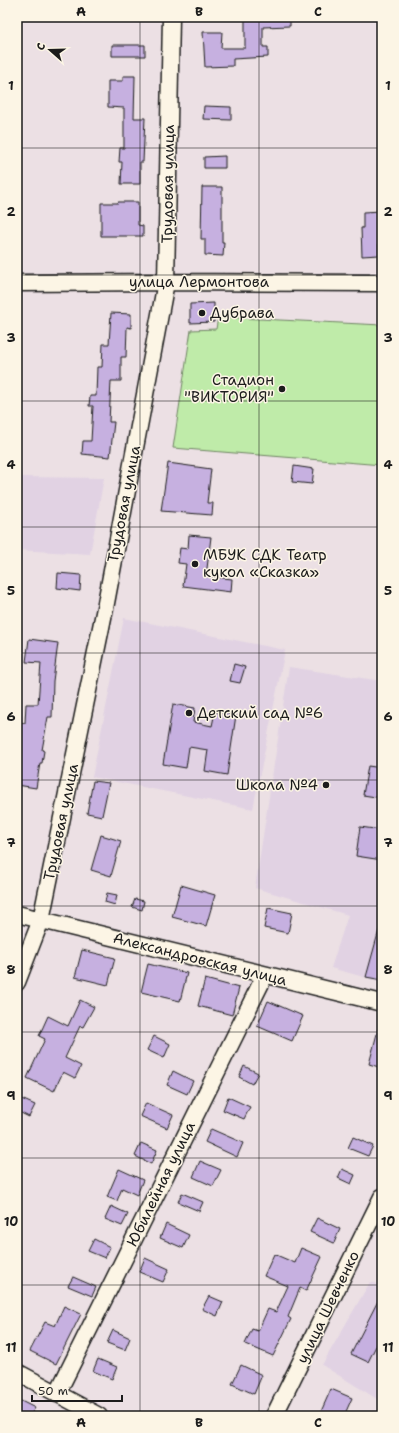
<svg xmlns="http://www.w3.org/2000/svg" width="399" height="1433" font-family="'Shantell Sans',sans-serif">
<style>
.built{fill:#e1d2e3}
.green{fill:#bfeba9;stroke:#6e8462}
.building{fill:#c6b0e0;stroke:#1c1c1c}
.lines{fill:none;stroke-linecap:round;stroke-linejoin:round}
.minor-casing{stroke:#1c1c1c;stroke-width:19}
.minor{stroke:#fcf5e5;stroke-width:16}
.grid{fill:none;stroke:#1c1c1c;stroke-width:1;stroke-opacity:0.55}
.poi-dot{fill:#1c1c1c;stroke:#fcf5e5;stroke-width:1.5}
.labels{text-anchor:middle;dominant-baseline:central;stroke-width:3;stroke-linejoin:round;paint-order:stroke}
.street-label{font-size:15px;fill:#1c1c1c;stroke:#fcf5e5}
.poi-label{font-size:15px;fill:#1c1c1c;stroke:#fcf5e5;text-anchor:start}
.neatline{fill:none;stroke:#1c1c1c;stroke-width:1.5}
.grid-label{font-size:13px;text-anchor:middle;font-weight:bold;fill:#1c1c1c}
</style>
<rect width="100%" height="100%" fill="#ece0e4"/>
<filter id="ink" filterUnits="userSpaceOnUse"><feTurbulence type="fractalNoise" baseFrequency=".025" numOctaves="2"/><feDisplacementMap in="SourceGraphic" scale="8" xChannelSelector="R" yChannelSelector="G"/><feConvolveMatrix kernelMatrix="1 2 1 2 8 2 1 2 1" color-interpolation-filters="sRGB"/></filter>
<g filter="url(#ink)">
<path class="built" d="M17,477l87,1 -14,76 -73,-4z
M124,618l161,32 -32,159 -161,-32z
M289,667l93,14v301l-51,-14 17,-53 -93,-27z
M370,1282l12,3v117l-60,-37z"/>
<path class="green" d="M218,317l164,8v140l-209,-17 18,-118 25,-1z"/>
<path class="building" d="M245,17h45v9l-27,1v20h5v10l-35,2v7l-28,1 -2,-35h19l-1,16h24z
M112,45h33v11h-33z
M123,76h12l-1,42h11l-2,44h-3v22h-19l1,-22h-3l1,-14h4v-40l-16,-1v-26h15z
M204,106l27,1v13l-28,-1z
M225,156v12h-21v-11z
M202,187h20v55h2l-1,14 -18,-1v-16h-4z
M118,202h20v23l5,1v10h-42v-33h17z
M382,211v13h-4l1,31 -17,1 -1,-28h2v-16z
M214,303v19l-24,1v-19z
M111,313l20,1v14l-4,-1 -1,30h-5v24h-10l-2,41h5l-4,35 -28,-3 1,-13h8l2,-35h-4l1,-10h6l1,-29h5l1,-23h6z
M168,463l43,6 -4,34h6l-1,12 -51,-4z
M294,466l20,3 -2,15 -20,-2z
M189,535l22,2 -5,39 26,3 -1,13 -48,-6 3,-22 -8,-1 2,-15 8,1z
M58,573l23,2 -1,16 -23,-3z
M29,639l29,4 -5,38 -1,36h-4l-6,33 2,1 -2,12h-2l-4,25 -19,-3v-29l3,-21 -3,-2 2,-11 6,1 1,-19h12l3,-41 -15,-1z
M234,664l11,3 -5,16 -10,-2z
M173,704l22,4 -2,14 19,4 3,-14 21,3 -9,60 -22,-4 3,-21 -19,-3 -3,21 -23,-4z
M368,766l14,2v30l-19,-3z
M93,781l16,2 -7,33 -15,-3z
M360,827l22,3v30l-26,-4z
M101,835l20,6 -10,35 -20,-6z
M181,885l34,10 -9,31 -34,-9z
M107,893l10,2 -2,10 -10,-3z
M135,899l9,2 -2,9 -10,-3z
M268,908l24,5 -4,20 -24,-5z
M379,930h3v50l-16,-3z
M82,950l33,8 -7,27 -33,-8z
M148,964l39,9 -7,28 -39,-9z
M205,979l34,9 -7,27 -34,-9z
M80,1000l14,7 -11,20 -3,-1 -15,32 16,8 -6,12 -12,-6 -9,19 -27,-13 18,-39 -6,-3 9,-20 20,10z
M268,1001l35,15 -11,25 -35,-15z
M379,1026h3v42l-13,-4z
M154,1036l16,8 -6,14 -17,-8z
M244,1066l14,7 -6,11 -13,-7z
M173,1071l20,10 -6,13 -20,-9z
M17,1097l18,8 -6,12 -12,-6z
M228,1097l22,10 -6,12 -21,-9z
M146,1103l27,12 -6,13 -27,-12z
M211,1129l32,14 -6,14 -32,-15z
M353,1137l20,9 -5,10 -20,-8z
M141,1143l16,7 -6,14 -16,-8z
M200,1161l21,9 -8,16 -20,-9z
M119,1169l24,11 -6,15 -15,-7 -5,13 -10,-4z
M342,1169l13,6 -4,9 -13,-6z
M182,1193l21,9 -4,9 -21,-9z
M111,1206l17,8 -6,12 -17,-7z
M317,1218l23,11 -6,14 -24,-11z
M166,1224l23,11 -6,13 -23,-10z
M94,1239l16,8 -5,11 -17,-7z
M301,1248l21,9 -16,34 -6,-3 -12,29 3,2 -18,37 -28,-12 7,-15 6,2 10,-22 8,3 12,-26 -24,-10 10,-22 21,9z
M145,1258l24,11 -6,13 -24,-10z
M73,1277l23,10 -4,9 -24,-10z
M382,1293v41l-14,28 -17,-8z
M209,1296l14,6 -6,14 -15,-7z
M64,1306l17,8 -25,50 -26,-13 15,-29 10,4z
M113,1330l17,8 -5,12 -18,-7z
M98,1359l19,8 -5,12 -19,-8z
M241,1365l21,10 -8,19 -22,-10z
M331,1389l21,9 -8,18h-25z
M17,1399l18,9 -5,8h-13z"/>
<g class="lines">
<g class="minor-casing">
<path id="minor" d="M17,283l149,-1 216,1
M17,914l365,89
M17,982l24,-62 65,-317 60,-321 5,-265
M17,1372l82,44
M57,1394l208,-419
M274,1416l108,-219"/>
</g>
<use href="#minor" class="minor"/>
</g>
</g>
<path class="grid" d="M140,17v1399M259,17v1399M17,148h365M17,275h365M17,401h365M17,527h365M17,653h365M17,780h365M17,906h365M17,1032h365M17,1158h365M17,1285h365"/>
<g class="poi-dot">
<circle cx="202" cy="313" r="4"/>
<circle cx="282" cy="389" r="4"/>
<circle cx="195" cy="564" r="4"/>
<circle cx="189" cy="713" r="4"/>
<circle cx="326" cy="785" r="4"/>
</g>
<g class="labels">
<g class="street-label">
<text transform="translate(168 184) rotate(-89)">Трудовая улица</text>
<text x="199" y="282">улица Лермонтова</text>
<text transform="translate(124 504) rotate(-79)">Трудовая улица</text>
<text transform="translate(61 822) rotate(-78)">Трудовая улица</text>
<text transform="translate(200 959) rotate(14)">Александровская улица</text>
<text transform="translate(161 1184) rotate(-64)">Юбилейная улица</text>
<text transform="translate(328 1307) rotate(-64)">улица Шевченко</text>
</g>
<g class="poi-label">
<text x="210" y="313">Дубрава</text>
<text x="274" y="380" text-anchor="end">Стадион<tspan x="274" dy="17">"ВИКТОРИЯ"</tspan></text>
<text x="203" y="555">МБУК СДК Театр<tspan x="203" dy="17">кукол «Сказка»</tspan></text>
<text x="197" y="713">Детский сад №6</text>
<text x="318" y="785" text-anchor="end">Школа №4</text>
</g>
</g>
<rect width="399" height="1433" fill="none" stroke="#fcf5e5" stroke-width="44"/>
<g transform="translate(50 50) rotate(290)" stroke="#fcf5e5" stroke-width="3" paint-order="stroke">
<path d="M0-3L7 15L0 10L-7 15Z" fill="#1c1c1c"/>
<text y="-6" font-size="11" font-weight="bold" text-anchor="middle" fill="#1c1c1c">С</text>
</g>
<path d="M32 1395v6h90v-6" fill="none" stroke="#1c1c1c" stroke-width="2"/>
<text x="38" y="1395" font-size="12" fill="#1c1c1c" stroke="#fcf5e5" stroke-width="3" paint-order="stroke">50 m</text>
<rect x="22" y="22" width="355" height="1389" class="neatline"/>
<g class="grid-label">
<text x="81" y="16">A</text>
<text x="199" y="16">B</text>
<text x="318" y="16">C</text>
<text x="11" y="90">1</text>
<text x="388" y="90">1</text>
<text x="11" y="216">2</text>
<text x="388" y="216">2</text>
<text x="11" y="342">3</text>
<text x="388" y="342">3</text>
<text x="11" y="469">4</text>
<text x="388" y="469">4</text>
<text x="11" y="595">5</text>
<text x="388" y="595">5</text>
<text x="11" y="721">6</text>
<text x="388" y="721">6</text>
<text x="11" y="847">7</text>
<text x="388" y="847">7</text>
<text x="11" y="974">8</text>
<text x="388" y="974">8</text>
<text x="11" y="1100">9</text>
<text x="388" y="1100">9</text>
<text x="11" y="1226">10</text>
<text x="388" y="1226">10</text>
<text x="11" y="1352">11</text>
<text x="388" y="1352">11</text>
<text x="81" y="1427">A</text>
<text x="199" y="1427">B</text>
<text x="318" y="1427">C</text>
</g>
</svg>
